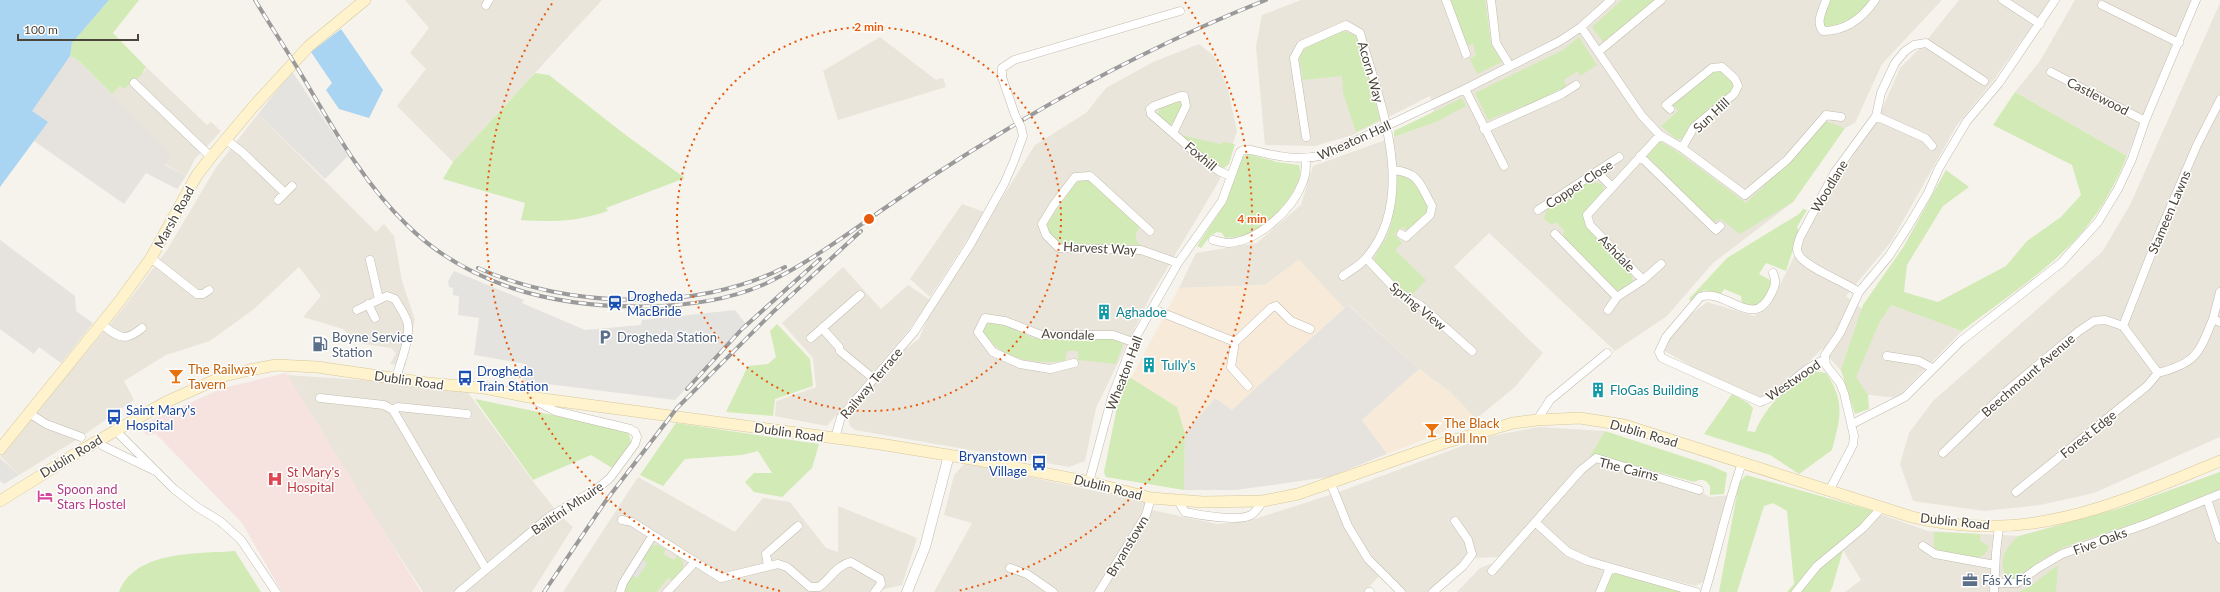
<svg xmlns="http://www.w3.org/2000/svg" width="2220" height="592" font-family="Lato,sans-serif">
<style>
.residential{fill:#eae5da}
.commercial{fill:#f7ead8}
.industrial{fill:#e6e2dd}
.medical{fill:#f6e3e0}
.green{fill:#d2eab5}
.parking{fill:#e5e3e0}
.water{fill:#a9d4f2}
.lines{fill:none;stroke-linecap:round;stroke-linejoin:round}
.minor-casing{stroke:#c2bbae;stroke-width:9}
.tertiary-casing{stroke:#c2bbae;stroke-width:11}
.secondary-casing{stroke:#d6c79b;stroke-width:12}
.minor{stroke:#fff;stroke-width:8}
.tertiary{stroke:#fff;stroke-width:10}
.secondary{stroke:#fff3cd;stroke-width:11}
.rail-casing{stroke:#9a9a9a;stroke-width:4}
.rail{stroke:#fff;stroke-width:2.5;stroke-dasharray:8;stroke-linecap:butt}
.minor-bridge-casing{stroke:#c2bbae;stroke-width:9;stroke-linecap:butt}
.minor-bridge{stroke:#fff;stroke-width:8}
.ring{fill:none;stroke:#e8590c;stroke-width:2;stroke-dasharray:2 4}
.labels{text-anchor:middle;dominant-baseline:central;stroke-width:3;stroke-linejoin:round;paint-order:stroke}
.street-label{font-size:13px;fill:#4b4439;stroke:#fff}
.transit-label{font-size:13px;fill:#164399;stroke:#fff;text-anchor:start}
.culture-label{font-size:13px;fill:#0d838f;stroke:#fff;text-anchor:start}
.service-label{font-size:13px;fill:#4e5e75;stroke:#fff;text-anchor:start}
.food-label{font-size:13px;fill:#c56008;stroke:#fff;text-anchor:start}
.health-label{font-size:13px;fill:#be3a42;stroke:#fff;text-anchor:start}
.hotel-label{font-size:13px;fill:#b23c85;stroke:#fff;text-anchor:start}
.centre{fill:#e8590c;stroke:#fff;stroke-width:2}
.ring-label{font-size:12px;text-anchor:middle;font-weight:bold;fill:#e8590c;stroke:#fff;stroke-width:3;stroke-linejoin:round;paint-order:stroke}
</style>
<rect width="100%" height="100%" fill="#f6f3ec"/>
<path class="residential" d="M405,0h197l-149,162 -56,-56 29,-37 -16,-16 19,-25z
M1301,0h641l-60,64 -27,59 -10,5 -52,74 -80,61 -46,53 -52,35 -126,-118 -35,34 89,86 -28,34 -39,32 -26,-27 -31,-23 -70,-64 -5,3 -45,-48 -34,25 -86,3 17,-35 61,-10 44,-38 12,-39 123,-44 -6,-26 -77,39 -38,11 -50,-1 -9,-99 6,-31z
M1959,0h91l-57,81 -36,44 -66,117 -45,54 28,23 17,-14 71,26 -65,67 -36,-4 -39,-45 -60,58 -99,-57 3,-8 24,-27 17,-13 47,14 14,-8 47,-92 68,-109 17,-39 22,-22z
M2075,0h117l-65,156 -112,-64 25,-31z
M2220,3v434l-126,56 -54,12 -56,6 -71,-10 -13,-37 9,-31 24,-32 169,-149 28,-47z
M880,37l56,43 7,-2 3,9 -108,33 -15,-49z
M1199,44l15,12 14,33 9,43 -18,49 -69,116 -54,111 -11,53 -16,6 -214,-37 -5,-4 -2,-8 2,-6 54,-62 15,-11 10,-24 106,-170 51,-32 20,-25 47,-26z
M146,67l61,58 4,-3 10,9 -26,28 -9,17 -21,-12 7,-10 -60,-60 8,-8 3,3 23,-19z
M258,114l118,118 8,-8 10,12 8,45 13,39 -10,40 1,5 -16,-1 6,-11 -5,-5 -34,-5 -14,-14 -40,-12 18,-21 -22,-29 -45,42 -44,32 -44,14 -42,26 10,19 -53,37 -62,38 -19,-19 124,-149 43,-57 48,-81z
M962,204l23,8 -55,85 -20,-18z
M843,267l38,42 27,-24 22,15 -22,31 -81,95 -52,-10 1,-15 40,-14 -3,-29 -31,-35z
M287,375l177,12 71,97 24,30 14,13 -41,65h-109l-50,-77z
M1539,427l66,4 -16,27 -90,99 -30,1 -37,34h-28l-21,-20 -19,20h-430l38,-69 -28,-8 10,-40 11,-12 182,39v7l70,15 28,-2 91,-29 150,-56z
M1597,459l102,32 11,6 20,-2 -10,47 -17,40 -8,4 -88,-24 -10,27 6,3h-146l23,-24 21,-8z
M2220,472v120h-375l16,-12 -18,-30 34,-37 51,18 91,5 102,-28z
M638,477l97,55 28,-34 27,4 36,46 12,4v-46l79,32 -15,47 -29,7h-310z"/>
<path class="commercial" d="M1299,260l45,48 -112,103 -17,-13 -30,35 -8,-26 -46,-29 48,-90 86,-3z
M1419,369l31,23 26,27 -89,35 -25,-34z"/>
<path class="industrial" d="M70,56l9,5 93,93 -7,11 21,11 -9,13 -31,-16 -22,31 -90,-63 13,-19 -16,-11z
M0,240l75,56 1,15 17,12 -32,40 -22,-16 -5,7 -34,-25z
M1348,305l71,64 -57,51 25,34 -58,23 -93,13h-52l1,-57 30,-35 17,12z"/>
<path class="medical" d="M286,373l135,219h-139l-40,-69 -86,-89 -10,1 -6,-10 83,-37z"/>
<path class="green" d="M109,0h30l-26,33 33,34 -5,8 -17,14 -4,-3 -8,8 -33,-33 -9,-5 2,-13z
M1449,0h36l6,44 11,18 -25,12 -7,-15 6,-4 -3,-11 -7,2z
M1622,0h34l-53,42 -11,-15z
M1828,0h44c-12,14 -27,29 -47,28l-2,-3z
M1343,31l13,4 4,8 20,77 -24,12 -13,-39 -1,-17 -39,4 -4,-24 8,-10z
M1579,37l18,28 -17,11 -2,-5 -14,9 2,6 -24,13 -54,21 -13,-27 88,-43z
M1714,71h8l13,15 -4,6 -43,35 -2,9 -4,3h-6l-15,-13 17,-15 -5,-7z
M535,73l14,2 74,58 62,45 -79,30 2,3c-33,11 -53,11 -87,9l4,-17 -82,-24 10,-17z
M2015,92l112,64c-10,25 -25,53 -43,74 -31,37 -83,71 -122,101l-71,-26 -11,16 -24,56 12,18 1,14 -14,5 -14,-44 22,-65 41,-59 42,-76 23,17 -26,19 -36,59 -3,27 34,10 68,-36 21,-25 34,-24 20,-22 -9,-30 -79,-40z
M1462,98l4,8 -30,16 -42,15v-6z
M1177,100l5,5 -7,16 -5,4 -12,-9 1,-8z
M1825,121l20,7 -52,74 -53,32 -19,-15 -8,3 -66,-66 13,-15 19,12 67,50 43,-41z
M1181,135l39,9 4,-2 11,2 -6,20 -5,4 -9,-4z
M1248,154l29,8 22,3c8,19 -25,54 -41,64 -9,7 -22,8 -33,9l-3,-5 -5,-1 -7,4 -9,12 -4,-2 29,-44 16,-45z
M1401,174c15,3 21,21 27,34l-2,7 -18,16 -6,-4 -8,7 8,9 -7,7 31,30 -14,15c-13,-6 -35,-23 -38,-37l13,-22 4,-10 6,-48z
M1081,180h7l7,6 45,40 -4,7v7l5,5 -78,-1 -13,-8 -4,-9 3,-6 26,-37z
M1590,181l12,3 2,6 -20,25 1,10 46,48 2,9 -10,8h-6l-54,-51 1,-9 -8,-8 -4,3 -8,-6 4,-13z
M1803,209l4,1 -10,17 2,4 -13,40 -20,-8 -7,11 11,6c2,14 -7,21 -18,28l-10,-5 -1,-7 -17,-7 -3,5 -17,-4 -13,11 -2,-2 38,-41 72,-44z
M990,321l15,4 28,13h79l11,6 -7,20 -38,-4v-9h-11l-2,10c-30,3 -65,-1 -82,-29l2,-6z
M777,324l33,35 3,27 -38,13 -2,17 -47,-4 22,-46 20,-2 8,-7 -6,-26z
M1814,371l12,2c20,29 14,46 6,77l-33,24 -29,-19 -66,-21 28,-40 16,9 5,5 -6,23 8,1c11,-28 34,-46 59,-61z
M1131,378l46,29 8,26 -1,57 -78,-13 -2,-5 18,-90z
M475,399l145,30 9,5 2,9 -19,25 -21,-13 -58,25z
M676,423l143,21 -7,24 -30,29 -28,-5 -9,-10 9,-9h18l-14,-22 -16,4 -57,4 -22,27 -23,-11z
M1605,431l107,35 15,7 -3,21 -14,1v-9c-5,-7 -8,-8 -16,-4l-97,-27 -8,3z
M2220,472v17l-72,30 -84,28 -23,13 -24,17 -6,2 -6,-3c-6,-17 0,-29 14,-40l102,-28z
M1746,475l131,37 -34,38 -11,38 -2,4h-43l7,-8 -7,-73 -14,-8 -9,3 -27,86h-18l20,-109z
M1934,532l46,2v7l9,5c-2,5 -4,10 -10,11 -11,3 -37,-2 -45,-10z
M653,545h4l9,4 -3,5 11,6 3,-4c13,8 4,17 -4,25l-5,-3 -11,14h-33l1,-6 7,-11 5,3 10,-15 -5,-4z
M235,551l26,41h-142c16,-42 79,-38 116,-41z
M2058,565l-2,27h-37l10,-5z
M1617,572l71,20h-83l6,-17z"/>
<path class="parking" d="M292,71l56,85 -23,23 -67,-65z
M454,271l70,29 -2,3 63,27 56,-5 1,-5 93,-10 11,14 -71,76 -152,-19 2,-17 -51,-9 5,-37 -21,-3 1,-19 -6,-1v-7l-4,-1 -1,-6z
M0,458l19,17 -15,9 -4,-3z
M642,559l5,4 -10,15 -5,-3z"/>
<path class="water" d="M0,0h109l-37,43 -2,13 -38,55 16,11 -48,65z
M341,29l42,61 -14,28 -30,-9 -13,-19 6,-7 -21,-31z"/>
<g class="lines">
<g class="minor-casing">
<path id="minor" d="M1446,0l20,54
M1491,0l5,43 14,23
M1826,0c-3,10 -11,22 -3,31 23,0 39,-12 52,-31
M2003,0l37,24
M486,5l3,-5
M2102,5l77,38
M1581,27l61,89 18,19 22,13 63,47 42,-35 39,-45 15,2
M1598,52l63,-52
M2051,72l94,49
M1002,77v-9l12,-8 166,-49
M134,83l77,74
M1465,89l39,77
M1670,109l-4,-4 46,-37 10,-1 13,12 3,7 -4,8 -40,33 -12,21
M1876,116l49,22 7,8
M1484,129l78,-35 14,-9
M1173,133l13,-27 -2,-10h-3l-27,10 -4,3 1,5 54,47 14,10 11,5
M1306,137l-12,-79 7,-13 45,-20 14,8c19,67 59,163 7,224 -6,8 -16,13 -24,19
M225,139l17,13 43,41
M1640,156l76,74 4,-4
M1394,170c26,3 26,15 38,36l-2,9 -24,22 -5,-3
M1598,173l14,14
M278,200l14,-14
M1538,210l81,-53
M1150,231l-60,-55 -15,1 -22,29 -11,18 4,11 13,13 82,2 37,13
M1555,234l62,63 26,-17 -53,-55 -3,-10 73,-80
M1213,240c5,1 11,3 16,3 29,-2 63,-33 73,-59 4,-8 4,-16 4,-25
M151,258l46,36h6l6,-4
M1366,258l32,34 22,13 52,46
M370,260l9,39
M1773,273c4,9 2,13 -2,21 -18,38 -45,-7 -71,3l-34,40 -7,15 3,6 98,44c24,-8 40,-33 64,-42
M1643,280l18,-16
M1859,292c-14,-10 -54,-25 -60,-37 -4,-6 -1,-11 1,-18l35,-65 41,-56 5,-23 14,-30 10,-12 9,-6 12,-2 58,38
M2220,292l-7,27 7,3
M368,304l7,14
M1153,309l82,33
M357,310l30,-14 8,3c4,7 9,14 12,22 5,15 -7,41 -11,58
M1608,310l9,-13
M102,325c18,12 22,18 40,3
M2123,326l36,-92 38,-89 23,-45
M2123,326l35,47
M822,328l17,19 1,4 34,28
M811,338l49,-43
M1887,356l32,5 13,7
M1074,363l-24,6 -30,-5 -27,-12 -15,-20 7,-14 20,3 36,14h72l20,7
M2158,373c39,-10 41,-20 55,-54
M1248,386l-17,-19 4,-25 36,-34 5,-2 15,15 19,8
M320,398l64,7 9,5 93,159
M393,410l5,-3 69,7
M29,413l17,11 35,13
M1537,420l13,-20 57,-47
M1852,424l53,-27 56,-56 100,-78 37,-41 20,-33 14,-30 13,-38 51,-121
M115,430l59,59 23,18 23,14 21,19 35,52
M835,438l6,-21 73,-85 56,-87 34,-61 10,-23 9,-25 -2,-9
M103,446l50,24
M1943,453l65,-63 71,-59 15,-10 11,-1 18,6
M1089,482l23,-85 21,-55 45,-79 44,-62 18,-49c6,-5 13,-1 20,0 23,6 42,8 65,3l140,-66 95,-48 21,-14 30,-27
M1331,484l17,42 20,33 33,33
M1829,491l24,-46 1,-9 -10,-43 -4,-10 -14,-18 -1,-10 15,-22 19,-41 30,-36 20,-31 19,-32 11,-25 28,-47 32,-38 56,-83
M2016,492l131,-106 11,-13
M2207,499l13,40
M1178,501l7,11c14,3 54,10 66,3 5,-3 9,-10 12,-14
M622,520l10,2 89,56 57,-14 9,3 23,20h9c12,-9 18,-22 32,-25l29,17 1,5 -6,8
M1535,522l33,30 20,9 108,31
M1923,546l12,8 60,11
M768,565l-2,-11 32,-28
M1010,568l17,6 26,18
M1492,571l89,-101 15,-12 103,32
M1996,583h21l21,-15 24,-14 87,-31 71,-29
M459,592l90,-75 49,-29 12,-10 25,-34 2,-7 -2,-5 -5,-3 -75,-18 -24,-13
M620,592l3,-9 30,-48
M667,592l28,-30
M1099,592l47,-77 5,-17
M1369,592h1
M1433,592l30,-26 9,-12 -4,-14 -13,-19
M1600,592l10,-24
M1705,592c13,-43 22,-87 37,-129
M1796,592l21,-26 46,-38 19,-21
M1994,592l2,-39 3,-27"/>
</g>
<g class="tertiary-casing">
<path id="tertiary" d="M907,592l18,-45 24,-92"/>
</g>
<g class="secondary-casing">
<path id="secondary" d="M0,449l119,-147 32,-44 46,-83 14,-18 42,-50 56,-61 56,-46
M0,501l80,-50 86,-49 58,-26 25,-6 27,-5 41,2 110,16 57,5 45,9 351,47 98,16 111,22 62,16 52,4 60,-1 35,-7 146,-51 69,-20 24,-3 43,-2 44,7 288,92c44,11 95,12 139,3 58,-11 115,-37 169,-59"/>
</g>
<use href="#minor" class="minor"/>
<use href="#tertiary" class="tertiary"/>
<use href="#secondary" class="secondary"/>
<g class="rail-casing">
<path id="rail" d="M255,0c15,25 31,49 46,74 31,52 62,109 106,151 29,29 67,50 105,63 72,24 186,27 255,-5 41,-20 78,-47 115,-73 39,-27 79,-53 119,-77 85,-52 174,-97 265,-133
M478,268c88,40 219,45 307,-1
M687,389l55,-60 78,-70
M544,592l61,-90 72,-94 96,-96 88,-81"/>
</g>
<use href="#rail" class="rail"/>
<g class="minor-bridge-casing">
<path id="minor-bridge" d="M1002,77l13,38 6,12"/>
</g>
<use href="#minor-bridge" class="minor-bridge"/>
</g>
<g class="ring">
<circle cx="869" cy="219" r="192"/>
<path d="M780 591A383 383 0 0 1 553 2M1185 2A383 383 0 0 1 958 591"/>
</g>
<defs>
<g id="station-bare" transform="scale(1.2)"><path d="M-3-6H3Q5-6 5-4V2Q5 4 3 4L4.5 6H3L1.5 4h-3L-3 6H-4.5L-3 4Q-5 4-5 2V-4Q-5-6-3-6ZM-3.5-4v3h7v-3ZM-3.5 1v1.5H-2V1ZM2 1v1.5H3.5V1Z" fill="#1a4fb4" stroke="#fff" stroke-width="2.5" paint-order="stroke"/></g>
<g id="building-bare" transform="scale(1.2)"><path d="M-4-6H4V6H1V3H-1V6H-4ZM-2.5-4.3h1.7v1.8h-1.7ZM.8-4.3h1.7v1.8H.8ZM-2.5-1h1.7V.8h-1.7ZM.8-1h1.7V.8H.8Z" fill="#0f9aa8" stroke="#fff" stroke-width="2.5" paint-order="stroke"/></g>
<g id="parking-bare" transform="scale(1.2)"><path d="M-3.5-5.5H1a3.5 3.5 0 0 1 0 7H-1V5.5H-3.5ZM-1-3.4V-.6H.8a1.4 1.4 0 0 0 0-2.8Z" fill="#5c6f8a" stroke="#fff" stroke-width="2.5" paint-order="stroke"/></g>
<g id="fuel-bare" transform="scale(1.2)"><path d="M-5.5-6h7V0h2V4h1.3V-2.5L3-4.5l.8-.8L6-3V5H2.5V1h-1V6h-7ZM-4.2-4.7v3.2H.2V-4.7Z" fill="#5c6f8a" stroke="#fff" stroke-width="2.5" paint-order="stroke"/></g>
<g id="bar-bare" transform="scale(1.2)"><path d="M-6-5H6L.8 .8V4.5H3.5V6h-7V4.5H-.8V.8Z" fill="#e8710a" stroke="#fff" stroke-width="2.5" paint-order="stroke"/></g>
<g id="bus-bare" transform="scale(1.2)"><path d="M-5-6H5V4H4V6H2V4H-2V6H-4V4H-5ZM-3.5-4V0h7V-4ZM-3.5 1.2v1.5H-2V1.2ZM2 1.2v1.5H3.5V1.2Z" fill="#1a4fb4" stroke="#fff" stroke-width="2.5" paint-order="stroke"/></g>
<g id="hospital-bare" transform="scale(1.2)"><path d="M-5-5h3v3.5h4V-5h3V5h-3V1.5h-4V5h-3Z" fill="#e0444e" stroke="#fff" stroke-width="2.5" paint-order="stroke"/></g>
<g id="hotel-bare" transform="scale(1.2)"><path d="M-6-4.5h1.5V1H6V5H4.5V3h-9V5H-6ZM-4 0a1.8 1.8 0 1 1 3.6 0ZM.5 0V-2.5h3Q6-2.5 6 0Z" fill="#d1479c" stroke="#fff" stroke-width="2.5" paint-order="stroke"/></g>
<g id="office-bare" transform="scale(1.2)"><path d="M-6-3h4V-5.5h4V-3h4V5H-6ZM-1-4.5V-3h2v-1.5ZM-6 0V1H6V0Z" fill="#5c6f8a" stroke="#fff" stroke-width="2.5" paint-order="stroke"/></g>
</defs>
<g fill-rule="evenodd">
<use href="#station-bare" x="615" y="303"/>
<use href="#building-bare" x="1104" y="312"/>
<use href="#parking-bare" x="605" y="337"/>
<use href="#fuel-bare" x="320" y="344"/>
<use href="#building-bare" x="1149" y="365"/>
<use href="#bar-bare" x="176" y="376"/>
<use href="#bus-bare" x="465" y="378"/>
<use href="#building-bare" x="1598" y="390"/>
<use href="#bus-bare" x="114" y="417"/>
<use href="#bar-bare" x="1432" y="430"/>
<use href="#bus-bare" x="1039" y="463"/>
<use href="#hospital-bare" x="275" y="479"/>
<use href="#hotel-bare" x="45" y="496"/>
<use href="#office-bare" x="1970" y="580"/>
</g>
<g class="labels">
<g class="street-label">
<text transform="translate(1371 72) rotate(74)">Acorn Way</text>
<text transform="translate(2098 96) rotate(27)">Castlewood</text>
<text transform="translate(1711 115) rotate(-43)">Sun Hill</text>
<text transform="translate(1354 140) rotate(-24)">Wheaton Hall</text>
<text transform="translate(1201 156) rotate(40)">Foxhill</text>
<text transform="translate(1579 184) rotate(-33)">Copper Close</text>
<text transform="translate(1829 186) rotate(-59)">Woodlane</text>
<text transform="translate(2169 212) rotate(-67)">Stameen Lawns</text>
<text transform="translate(174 217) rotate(-61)">Marsh Road</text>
<text transform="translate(1100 248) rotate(3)">Harvest Way</text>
<text transform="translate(1617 253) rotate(46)">Ashdale</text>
<text transform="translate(1418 306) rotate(39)">Spring View</text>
<text transform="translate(1068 334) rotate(2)">Avondale</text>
<text transform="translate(1124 373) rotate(-69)">Wheaton Hall</text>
<text transform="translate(2028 375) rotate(-41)">Beechmount Avenue</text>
<text transform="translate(409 380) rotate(8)">Dublin Road</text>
<text transform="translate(1793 380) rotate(-34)">Westwood</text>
<text transform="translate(871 383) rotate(-50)">Railway Terrace</text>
<text transform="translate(789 432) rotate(8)">Dublin Road</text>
<text transform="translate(1644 433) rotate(16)">Dublin Road</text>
<text transform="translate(2088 434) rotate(-39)">Forest Edge</text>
<text transform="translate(71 456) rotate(-31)">Dublin Road</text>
<text transform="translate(1629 469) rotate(14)">The Cairns</text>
<text transform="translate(1108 487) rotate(14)">Dublin Road</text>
<text transform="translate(567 508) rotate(-34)">Bailtíní Mhuire</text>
<text transform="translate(1955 521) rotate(6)">Dublin Road</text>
<text transform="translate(2100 541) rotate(-20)">Five Oaks</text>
<text transform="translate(1127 546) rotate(-59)">Bryanstown</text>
</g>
<g class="transit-label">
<text x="627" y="296">Drogheda<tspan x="627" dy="15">MacBride</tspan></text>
<text x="477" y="371">Drogheda<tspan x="477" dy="15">Train Station</tspan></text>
<text x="126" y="410">Saint Mary's<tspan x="126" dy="15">Hospital</tspan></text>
<text x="1027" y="456" text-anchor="end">Bryanstown<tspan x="1027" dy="15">Village</tspan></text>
</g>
<g class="culture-label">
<text x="1116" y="312">Aghadoe</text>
<text x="1161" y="365">Tully's</text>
<text x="1610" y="390">FloGas Building</text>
</g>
<g class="service-label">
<text x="332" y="337">Boyne Service<tspan x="332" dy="15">Station</tspan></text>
<text x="617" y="337">Drogheda Station</text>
<text x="1982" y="580">Fás X Fís</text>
</g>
<g class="food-label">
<text x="188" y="369">The Railway<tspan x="188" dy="15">Tavern</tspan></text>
<text x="1444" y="423">The Black<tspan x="1444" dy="15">Bull Inn</tspan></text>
</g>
<g class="health-label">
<text x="287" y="472">St Mary's<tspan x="287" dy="15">Hospital</tspan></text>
</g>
<g class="hotel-label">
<text x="57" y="489">Spoon and<tspan x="57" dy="15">Stars Hostel</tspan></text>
</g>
</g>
<circle cx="869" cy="219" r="6" class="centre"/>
<g class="ring-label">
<text x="869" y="31">2 min</text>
<text x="1252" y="223">4 min</text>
</g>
<path d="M18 34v6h120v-6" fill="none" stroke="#4b4439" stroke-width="2"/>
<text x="24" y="34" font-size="12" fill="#4b4439" stroke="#ffffff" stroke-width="3" paint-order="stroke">100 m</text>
</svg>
